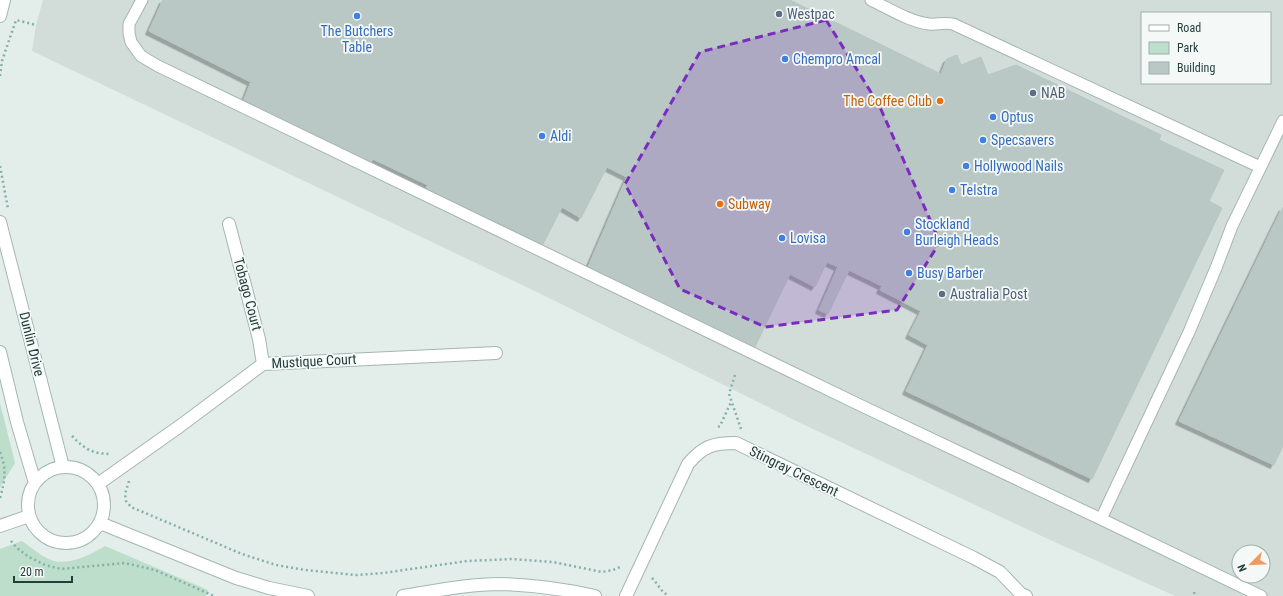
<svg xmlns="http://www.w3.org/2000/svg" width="1283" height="596" font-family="'Roboto Condensed',sans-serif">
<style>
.built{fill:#d2ddda;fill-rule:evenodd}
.green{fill:#bddecb}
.building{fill:#b9c8c4;stroke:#b6c7c2;filter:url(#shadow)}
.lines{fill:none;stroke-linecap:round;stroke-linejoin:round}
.lane-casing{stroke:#a6b5b2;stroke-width:13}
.street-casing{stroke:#a6b5b2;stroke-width:14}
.secondary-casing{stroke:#a2b8b4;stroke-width:14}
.path{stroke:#84b0aa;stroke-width:2.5;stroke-dasharray:2 3;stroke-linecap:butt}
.lane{stroke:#fff;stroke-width:11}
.street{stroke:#fff;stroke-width:12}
.secondary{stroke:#fff;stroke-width:12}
.marked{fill:#7b2cbf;fill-opacity:0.2;stroke:#7b2cbf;stroke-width:3;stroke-dasharray:8 5;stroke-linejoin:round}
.service-dot{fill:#5c6f8a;stroke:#f4f9f8;stroke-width:1.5}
.shop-dot{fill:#3f7fe0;stroke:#f4f9f8;stroke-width:1.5}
.food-dot{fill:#e8710a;stroke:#f4f9f8;stroke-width:1.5}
.labels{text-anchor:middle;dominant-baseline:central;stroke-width:3.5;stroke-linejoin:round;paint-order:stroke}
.service-label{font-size:14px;fill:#4e5e75;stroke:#f4f9f8;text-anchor:start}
.shop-label{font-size:14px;fill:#366cbe;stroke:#f4f9f8;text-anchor:start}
.food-label{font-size:14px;fill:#c56008;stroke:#f4f9f8;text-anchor:end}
.street-label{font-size:14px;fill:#233e3b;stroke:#f4f9f8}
</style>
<defs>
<filter id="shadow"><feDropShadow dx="-3.5" dy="3.5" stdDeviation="0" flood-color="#0004"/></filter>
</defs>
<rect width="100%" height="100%" fill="#e3edea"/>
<path class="built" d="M43,0h1240v596h-108l-127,-57 -252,-118 -253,-126 -511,-244 4,-26zM1142,13h128v70h-128zM1239,552h24v24h-24z"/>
<path class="green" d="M0,403l15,60 -15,24z
M22,541c10,7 21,17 32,20 18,4 37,-7 51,-15l103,44 -2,6h-206v-47z"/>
<path class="building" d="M163,0h627l151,74 6,-15 10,-4 4,10 20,-8 7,18 28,-10 145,70 -2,5 65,30 -15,31 13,7 -130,271 -186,-88 22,-46 -19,-10 12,-24 -41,-21 2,-4 -33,-16 -21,44 -9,-4 19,-43 -11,-5 -12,25 -25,-13 -36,75 -166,-82 39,-90 -20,-10 -26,51 -19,-11 -20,39 -117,-56 3,-5 -55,-26 -3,4 -127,-61 8,-20 -102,-51z
M1283,207v23l-9,-5z
M1274,225l9,5v216l-9,19 -95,-44z"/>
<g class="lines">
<g class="lane-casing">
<path id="lane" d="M142,0l-13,24v9l2,9 10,14 17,10 706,341 237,112 160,77
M871,0c17,8 39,22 58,24 8,1 15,-2 24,0l307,143
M1101,519l88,-187 27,-64 16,-42 51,-105"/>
</g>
<g class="street-casing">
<path id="street" d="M229,224l30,115 4,25
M98,484l82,-58 83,-62 233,-11
M0,526l29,-10
M626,596l62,-132c15,-18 25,-21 48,-21l238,115 26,14 21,22 5,2"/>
</g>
<g class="secondary-casing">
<path id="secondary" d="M0,16l4,-16
M0,222l63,245
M0,352l17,70 18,61
M28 505a38 38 0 1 1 76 0a38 38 0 1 1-76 0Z
M100,523l136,55 33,10 39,8
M403,596c32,-5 65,-12 98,-12 32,1 63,5 94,12"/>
</g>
<path class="path" d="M0,76l2,-15 14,-41 20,5
M0,166l8,43
M735,375l-6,19 12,35
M718,427l2,-1 11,-24
M72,436c8,8 15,15 27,17 4,1 8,0 12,2
M0,452c7,18 5,28 0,46
M129,481l-4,13 1,7 5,6 26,11 85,36 34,11 29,5 51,5 27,-2 84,-12 45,-2 41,3 49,10 11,-2 9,-4
M11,541l6,7 12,9 16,8 16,4 64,-6 30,7 59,26
M652,578c6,6 8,13 17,18
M1194,592l1,4"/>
<use href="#lane" class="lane"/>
<use href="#street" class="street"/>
<use href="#secondary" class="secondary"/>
</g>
<path class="marked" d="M826,20l53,85 61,137 -43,68 -132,17 -85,-38 -55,-105 75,-132z"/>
<g class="service-dot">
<circle cx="779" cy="14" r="4"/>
<circle cx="1033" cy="93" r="4"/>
<circle cx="942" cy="294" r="4"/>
</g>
<g class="shop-dot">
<circle cx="357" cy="16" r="4"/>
<circle cx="785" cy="59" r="4"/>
<circle cx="993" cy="117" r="4"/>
<circle cx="542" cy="136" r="4"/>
<circle cx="983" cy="140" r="4"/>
<circle cx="966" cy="166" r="4"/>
<circle cx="952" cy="190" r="4"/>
<circle cx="907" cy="232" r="4"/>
<circle cx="782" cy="238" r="4"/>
<circle cx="909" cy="273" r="4"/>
</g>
<g class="food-dot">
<circle cx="940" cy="101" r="4"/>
<circle cx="720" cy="204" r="4"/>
</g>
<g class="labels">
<g class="service-label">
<text x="787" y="14">Westpac</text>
<text x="1041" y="93">NAB</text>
<text x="950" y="294">Australia Post</text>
</g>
<g class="shop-label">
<text x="357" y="31" text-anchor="middle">The Butchers<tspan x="357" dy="16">Table</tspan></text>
<text x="793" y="59">Chempro Amcal</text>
<text x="1001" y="117">Optus</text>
<text x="550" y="136">Aldi</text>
<text x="991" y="140">Specsavers</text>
<text x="974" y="166">Hollywood Nails</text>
<text x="960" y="190">Telstra</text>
<text x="915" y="224">Stockland<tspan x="915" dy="16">Burleigh Heads</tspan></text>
<text x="790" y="238">Lovisa</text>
<text x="917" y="273">Busy Barber</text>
</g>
<g class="food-label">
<text x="932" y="101">The Coffee Club</text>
<text x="728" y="204" text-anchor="start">Subway</text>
</g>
<g class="street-label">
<text transform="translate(248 294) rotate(75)">Tobago Court</text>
<text transform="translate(32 344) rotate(76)">Dunlin Drive</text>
<text transform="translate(314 361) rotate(-3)">Mustique Court</text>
<text transform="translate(794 471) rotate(26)">Stingray Crescent</text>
</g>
</g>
<rect x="1141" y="12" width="130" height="72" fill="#f4f9f8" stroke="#a0aeac"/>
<rect x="1149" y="25" width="20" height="6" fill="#ffffff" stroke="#a0aeac"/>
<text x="1177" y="32" font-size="12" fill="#233e3b">Road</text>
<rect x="1149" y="42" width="20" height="12" fill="#bddecb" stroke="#a0aeac"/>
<text x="1177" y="52" font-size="12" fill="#233e3b">Park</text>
<rect x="1149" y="62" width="20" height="12" fill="#b9c8c4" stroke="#a0aeac"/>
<text x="1177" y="72" font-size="12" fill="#233e3b">Building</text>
<g transform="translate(1251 564) rotate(246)"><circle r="19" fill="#f4f9f8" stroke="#a0aeac"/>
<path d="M0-3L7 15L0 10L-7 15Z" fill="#f09a5f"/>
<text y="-6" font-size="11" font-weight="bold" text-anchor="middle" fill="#233e3b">N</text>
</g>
<path d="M14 576v6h58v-6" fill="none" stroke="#233e3b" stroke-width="2"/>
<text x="20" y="576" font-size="12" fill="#233e3b" stroke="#f4f9f8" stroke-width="3" paint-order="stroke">20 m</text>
</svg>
